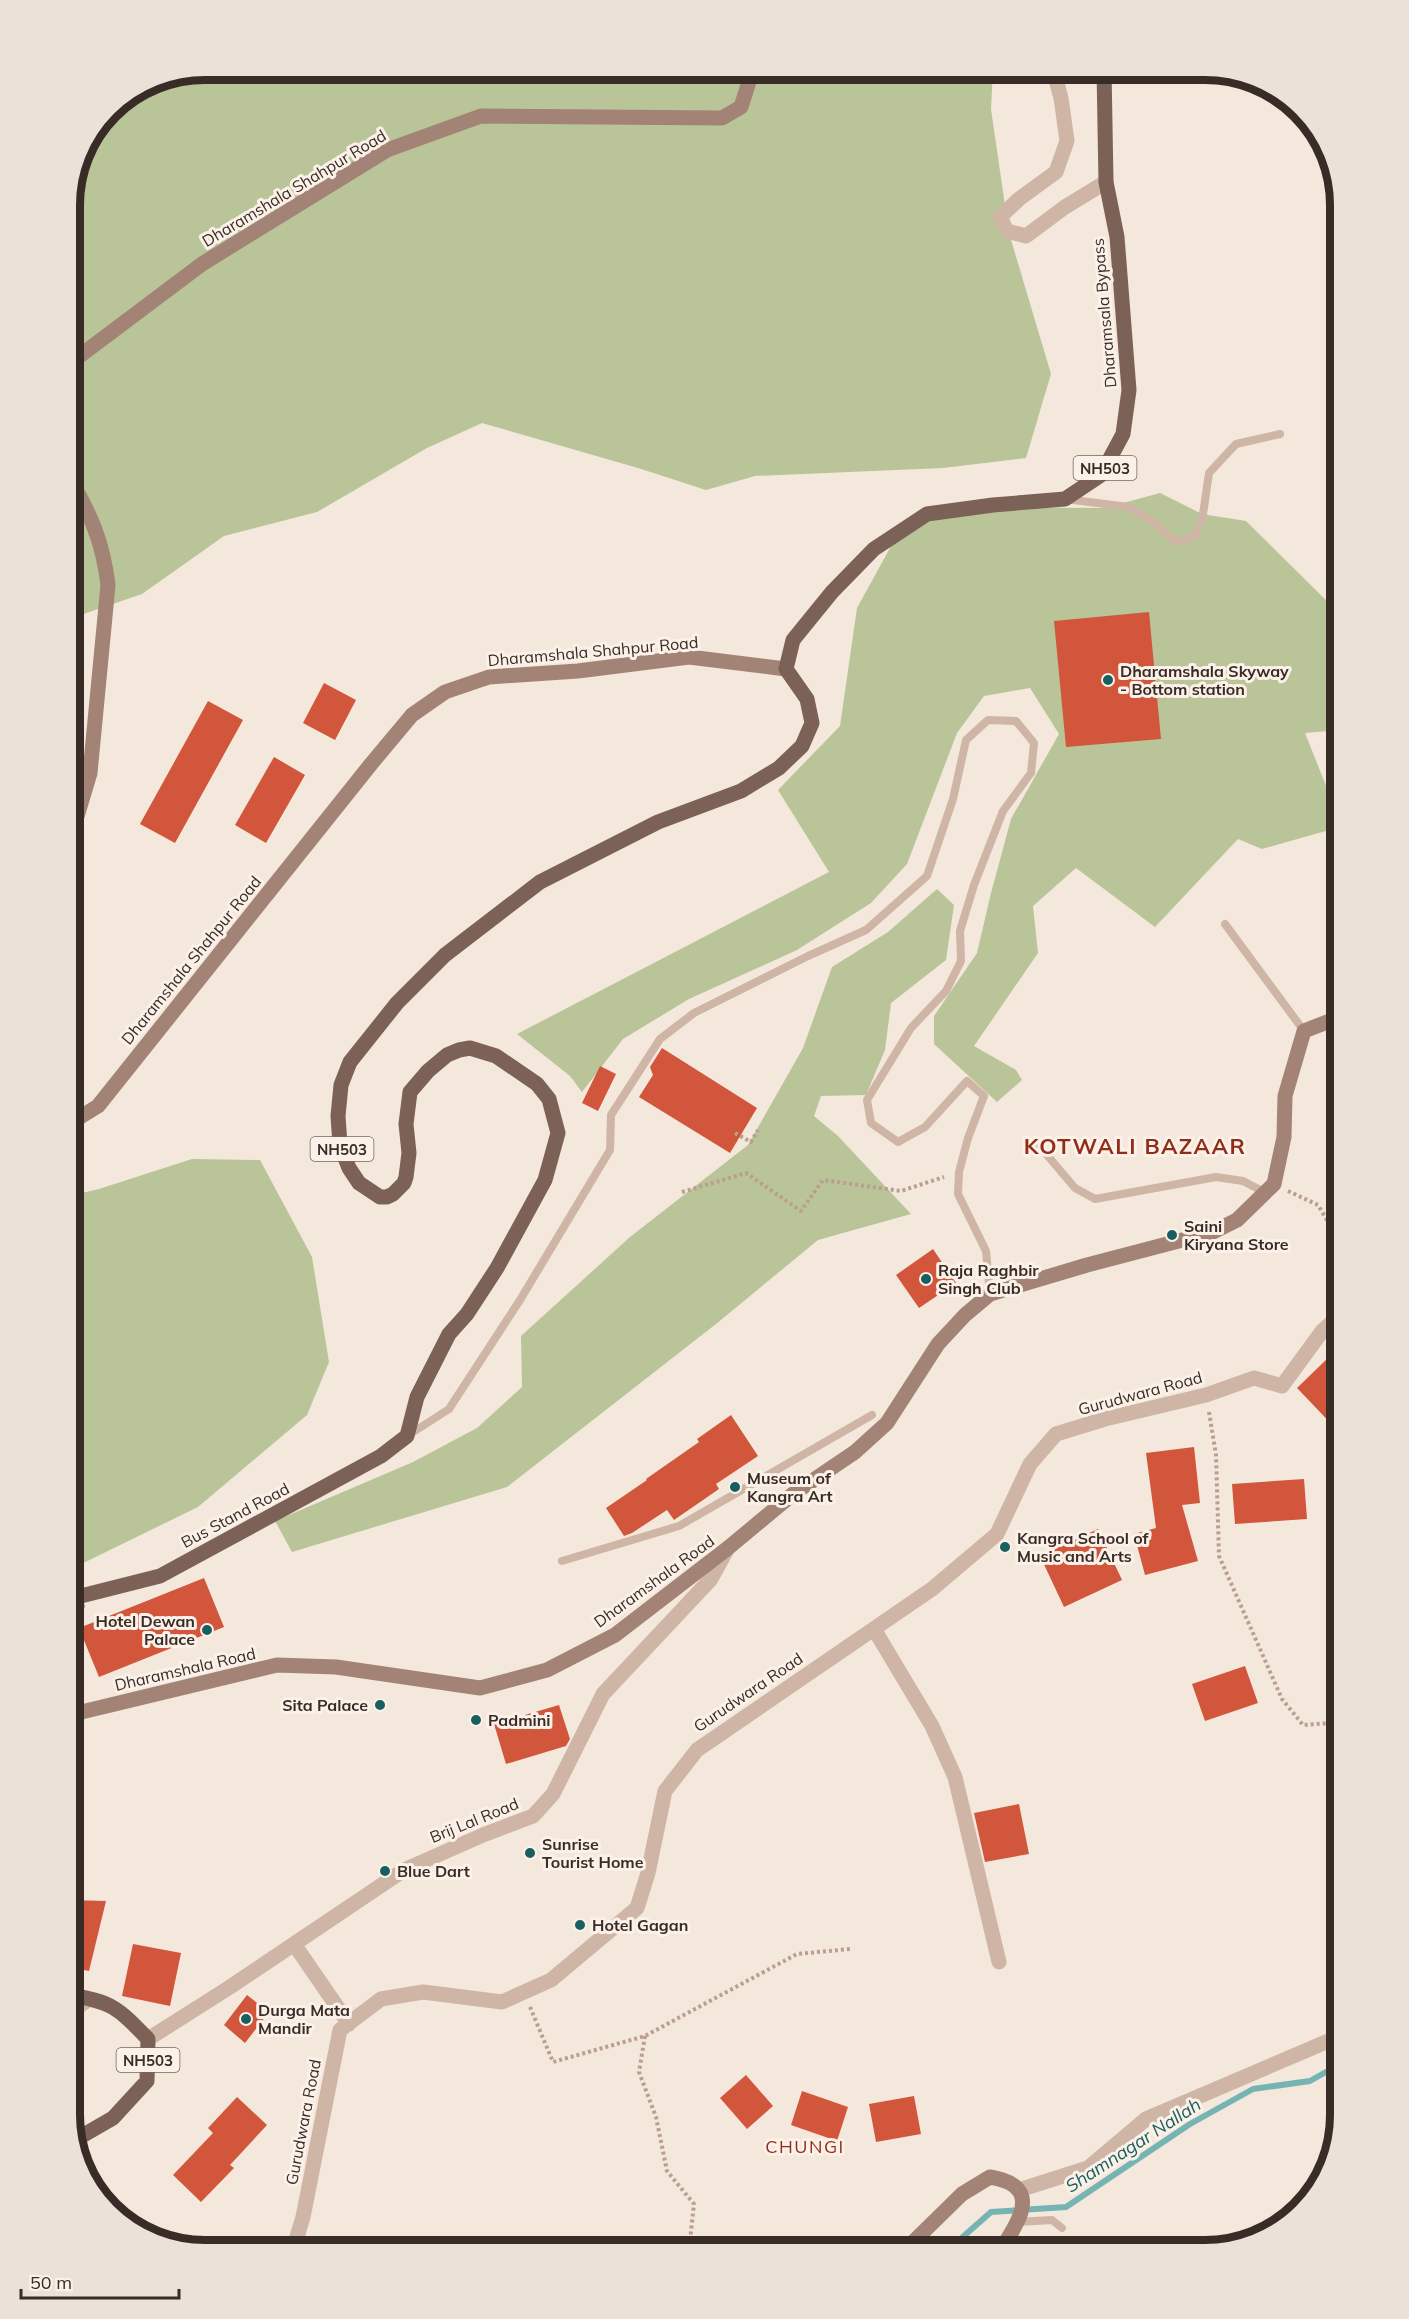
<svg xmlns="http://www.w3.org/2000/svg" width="1409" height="2319" font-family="Mulish,sans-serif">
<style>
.green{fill:#b9c599}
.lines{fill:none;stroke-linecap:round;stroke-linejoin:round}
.stream{stroke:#76b4b3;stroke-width:6}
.building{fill:#d2563b}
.path{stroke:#ba9f8f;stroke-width:4;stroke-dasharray:3 3;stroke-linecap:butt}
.lane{stroke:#ceb5a5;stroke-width:8}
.street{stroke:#ceb5a5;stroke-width:15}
.secondary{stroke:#a28376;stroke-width:15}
.primary{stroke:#7c6156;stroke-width:15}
.poi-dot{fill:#185f5f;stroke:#fbf1e8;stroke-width:2}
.labels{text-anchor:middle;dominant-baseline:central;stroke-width:6;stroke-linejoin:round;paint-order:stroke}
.shield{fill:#fbf1e8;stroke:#736761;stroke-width:1.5}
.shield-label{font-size:15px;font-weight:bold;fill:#392c27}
.street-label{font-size:16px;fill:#392c27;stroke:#fbf1e8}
.poi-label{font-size:16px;font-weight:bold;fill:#392c27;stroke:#fbf1e8;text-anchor:start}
.water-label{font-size:18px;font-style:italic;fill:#185f5f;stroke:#fbf1e8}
.neighbourhood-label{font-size:18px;letter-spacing:1.5px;fill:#902d18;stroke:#fbf1e8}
.district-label{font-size:22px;font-weight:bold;letter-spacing:1.5px;fill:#902d18;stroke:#fbf1e8}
.rim{fill:none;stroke:#392c27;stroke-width:8}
</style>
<rect width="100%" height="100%" fill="#f4e7db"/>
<path class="green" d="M205,69h788l-2,40 18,124 42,141 -25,84 -83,10 -188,8 -49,14 -68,-22 -156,-45 -55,25 -110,64 -93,24 -82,58 -73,25v-423l10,-44 30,-44 44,-29z
M1160,493l42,21 44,7 94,93v116l-35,3 35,88v6l-78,22 -24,-10 -83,88 -79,-59 -43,38 5,47 -64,93 42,24 6,10 -25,22 -63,-58v-28l43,-63 14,-60 20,-74 48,-85 -29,-46 -46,8 -27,37 -50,131 -36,39 -74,47 -108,49 -66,40 -41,53 -12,-16 -53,-42 312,-162 -51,-82 62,-64 17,-118 39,-71 61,-30 148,1z
M937,889l17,16 -8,55 -55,43 -6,47 -19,45 -45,1 -7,20 24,20 73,78 -93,26 -102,84 -209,163 -215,65 -17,-31 138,-59 64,-34 45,-41 -1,-51 109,-99 118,-92 55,-97 29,-81 56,-35z
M192,1159l68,1 52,97 17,105 -22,53 -109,92 -129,63v-374l30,-7z"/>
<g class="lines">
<path class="stream" d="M69,1615l13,-9
M948,2250l43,-38 75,-5 124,-83 63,-35 57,-8 30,-17"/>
</g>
<path class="building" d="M1149,612l12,127 -95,8 -12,-126z
M324,683l32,17 -21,40 -32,-17z
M208,701l35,19 -68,123 -35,-19z
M274,757l31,18 -39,68 -31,-18z
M662,1048l95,60 -27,45 -91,-56 14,-22 -3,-8z
M600,1066l16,8 -18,37 -16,-8z
M933,1249l23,34 -37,25 -23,-33z
M1330,1356l10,11v66l-43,-45z
M731,1415l27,41 -42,28 3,5 -45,31 -7,-10 -35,23 -8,3 -18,-28 41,-28 -1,-1 53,-37 -2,-3z
M1194,1447l6,56 -18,2 16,56 -53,14 -11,-41 22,-6 -10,-75z
M1304,1479l3,40 -72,5 -3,-40z
M1098,1529l24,51 -58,27 -24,-51z
M204,1578l20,49 -125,50 -20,-49z
M1245,1666l13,37 -53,18 -13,-37z
M559,1705l11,34 -4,7 -60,18 -12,-40z
M1019,1804l10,50 -44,8 -11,-49z
M69,1900l37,1 -17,70 -20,-4z
M133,1944l48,9 -11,53 -48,-10z
M247,1995l22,17 -24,31 -21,-18z
M746,2075l27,31 -26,23 -27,-31z
M802,2091l46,16 -11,34 -46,-16z
M914,2096l7,38 -45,8 -7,-38z
M237,2097l30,28 -37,40 4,3 -33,34 -28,-27 40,-42 -5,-5z"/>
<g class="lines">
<path class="path" d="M735,1133l16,9 7,-12
M1288,1191l30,14 22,37
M682,1192l64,-19 55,38 22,-31 78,11 43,-14
M1209,1412l7,43 3,101 63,143 21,26 28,-2 9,-12
M530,2007l23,55 92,-26 152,-82 53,-5
M645,2036l-6,36 17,45 11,54 27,33 -5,46"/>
<path class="lane" d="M1065,499l64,8 24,15 23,20 18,-5 8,-16 7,-48 27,-29 44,-10
M1225,924l79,107
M1036,1142l39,46 20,11 121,-22 27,4 23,12
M407,1436l42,-27 71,-109 90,-150 1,-35 49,-76 34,-26 114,-57 58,-26 61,-54 26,-77 13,-59 22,-20 28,1 18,22 -3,30 -28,38 -29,74 -14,46 1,30 -15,30 -35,37 -44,72 4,23 27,19 27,-15 42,-46 17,15 -16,42 -9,34 -1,22 28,57 4,43
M562,1561l117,-35 193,-111
M69,2017l24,-16
M1017,2222l35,-2 10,8"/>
<path class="street" d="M1053,69l8,29 6,43 -11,31 -37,27 -19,18 7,14 19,5 39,-29 41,-25
M874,1629l58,97 23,51 44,185
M294,1944l55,80
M148,2039l82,-52 174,-117 79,-35 50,-19 20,-22 50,-100 108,-115 17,-31
M1019,2190l69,-22 58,-49 194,-83
M293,2250l10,-33 37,-187 41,-31 42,-7 79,10 49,-22 86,-72 11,-35 17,-82 32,-41 235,-161 65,-55 33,-70 26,-30 49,-15 101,-24 48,-17 28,8 41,-56 17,-15"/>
<path class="secondary" d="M69,364l133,-100 185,-114 94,-34 241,2 19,-11 12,-38
M69,843l21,-70 18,-188c-5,-42 -17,-71 -39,-107
M69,1124l29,-18 273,-342 41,-49 33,-23 44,-15 89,-6 111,-14 97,12
M69,1715l208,-50 59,2 144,21 67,-18 68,-35 113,-87 65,-54 62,-42 32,-29 51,-79 27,-29 25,-21 97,-29 126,-33 24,-12 37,-36 10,-47 1,-41 19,-65 36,-14
M902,2250l8,-5 52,-51 28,-17c31,5 41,20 25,49 -5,9 -9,18 -17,24"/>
<path class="primary" d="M69,1599l91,-23 221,-120 26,-20 10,-39 32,-63 18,-20 30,-46 48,-88 13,-47 -9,-34 -12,-15 -41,-28 -26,-8 -11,2 -12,5 -19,16 -18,21 -4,32 3,29 -3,24 -2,6 -11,11 -6,3h-7l-21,-14 -10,-15 -9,-23 -2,-29 3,-31 9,-23 47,-59 48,-48 95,-73 118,-60 83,-31 38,-23 23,-22 10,-23 -5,-24 -21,-30 7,-29 39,-48 42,-43 53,-35 66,-9 72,-6 36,-24 22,-41 6,-44 -12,-153 -11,-55 -2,-113
M69,1995c43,6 50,14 79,44l-1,42 -34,37 -38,22"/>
</g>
<g class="poi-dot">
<circle cx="1108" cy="680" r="6"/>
<circle cx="1172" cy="1235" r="6"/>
<circle cx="926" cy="1279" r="6"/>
<circle cx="735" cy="1487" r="6"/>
<circle cx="1005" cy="1547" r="6"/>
<circle cx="207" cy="1630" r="6"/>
<circle cx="380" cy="1705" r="6"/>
<circle cx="476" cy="1720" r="6"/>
<circle cx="530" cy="1853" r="6"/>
<circle cx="385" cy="1871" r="6"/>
<circle cx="580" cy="1925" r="6"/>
<circle cx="246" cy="2019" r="6"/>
</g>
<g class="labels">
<g class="shield">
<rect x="1073.5" y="456" width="63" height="24" rx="4.5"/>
<rect x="310.5" y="1137" width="63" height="24" rx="4.5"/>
<rect x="116.5" y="2048" width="63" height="24" rx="4.5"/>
</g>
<g class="shield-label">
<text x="1105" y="468">NH503</text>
<text x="342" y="1149">NH503</text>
<text x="148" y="2060">NH503</text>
</g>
<g class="street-label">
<text transform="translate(294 188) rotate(-31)">Dharamshala Shahpur Road</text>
<text transform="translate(1104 313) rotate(-95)">Dharamsala Bypass</text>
<text transform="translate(593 651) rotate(-5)">Dharamshala Shahpur Road</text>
<text transform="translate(191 960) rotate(-51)">Dharamshala Shahpur Road</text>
<text transform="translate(1140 1393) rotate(-15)">Gurudwara Road</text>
<text transform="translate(235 1515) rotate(-28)">Bus Stand Road</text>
<text transform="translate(654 1581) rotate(-36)">Dharamshala Road</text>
<text transform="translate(185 1669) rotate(-13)">Dharamshala Road</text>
<text transform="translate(748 1692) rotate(-34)">Gurudwara Road</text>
<text transform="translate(474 1820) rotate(-22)">Brij Lal Road</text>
<text transform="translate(303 2122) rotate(-79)">Gurudwara Road</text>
</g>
<g class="poi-label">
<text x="1120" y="671">Dharamshala Skyway<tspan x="1120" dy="18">- Bottom station</tspan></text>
<text x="1184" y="1226">Saini<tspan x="1184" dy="18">Kiryana Store</tspan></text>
<text x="938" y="1270">Raja Raghbir<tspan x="938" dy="18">Singh Club</tspan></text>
<text x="747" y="1478">Museum of<tspan x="747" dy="18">Kangra Art</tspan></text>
<text x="1017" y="1538">Kangra School of<tspan x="1017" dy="18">Music and Arts</tspan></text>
<text x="195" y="1621" text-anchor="end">Hotel Dewan<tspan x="195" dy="18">Palace</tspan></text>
<text x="368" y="1705" text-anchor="end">Sita Palace</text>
<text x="488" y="1720">Padmini</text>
<text x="542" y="1844">Sunrise<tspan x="542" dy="18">Tourist Home</tspan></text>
<text x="397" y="1871">Blue Dart</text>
<text x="592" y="1925">Hotel Gagan</text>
<text x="258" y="2010">Durga Mata<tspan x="258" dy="18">Mandir</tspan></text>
</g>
<g class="water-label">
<text transform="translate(1133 2145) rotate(-33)">Shamnagar Nallah</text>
</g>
<g class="neighbourhood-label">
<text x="805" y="2146">CHUNGI</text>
</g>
<g class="district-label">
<text x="1135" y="1146">KOTWALI BAZAAR</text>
</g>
</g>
<path d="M0 0H1409V2319H0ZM205 80H1205A125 125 0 0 1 1330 205V2115A125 125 0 0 1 1205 2240H205A125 125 0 0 1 80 2115V205A125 125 0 0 1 205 80Z" fill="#ebe1d9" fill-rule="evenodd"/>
<path class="rim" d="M205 80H1205A125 125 0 0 1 1330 205V2115A125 125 0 0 1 1205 2240H205A125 125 0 0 1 80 2115V205A125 125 0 0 1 205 80Z"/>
<path d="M21 2289v9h158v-9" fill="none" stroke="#392c27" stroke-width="3"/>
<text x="30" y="2289" font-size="18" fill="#392c27" stroke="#fbf1e8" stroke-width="4.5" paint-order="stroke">50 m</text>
</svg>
